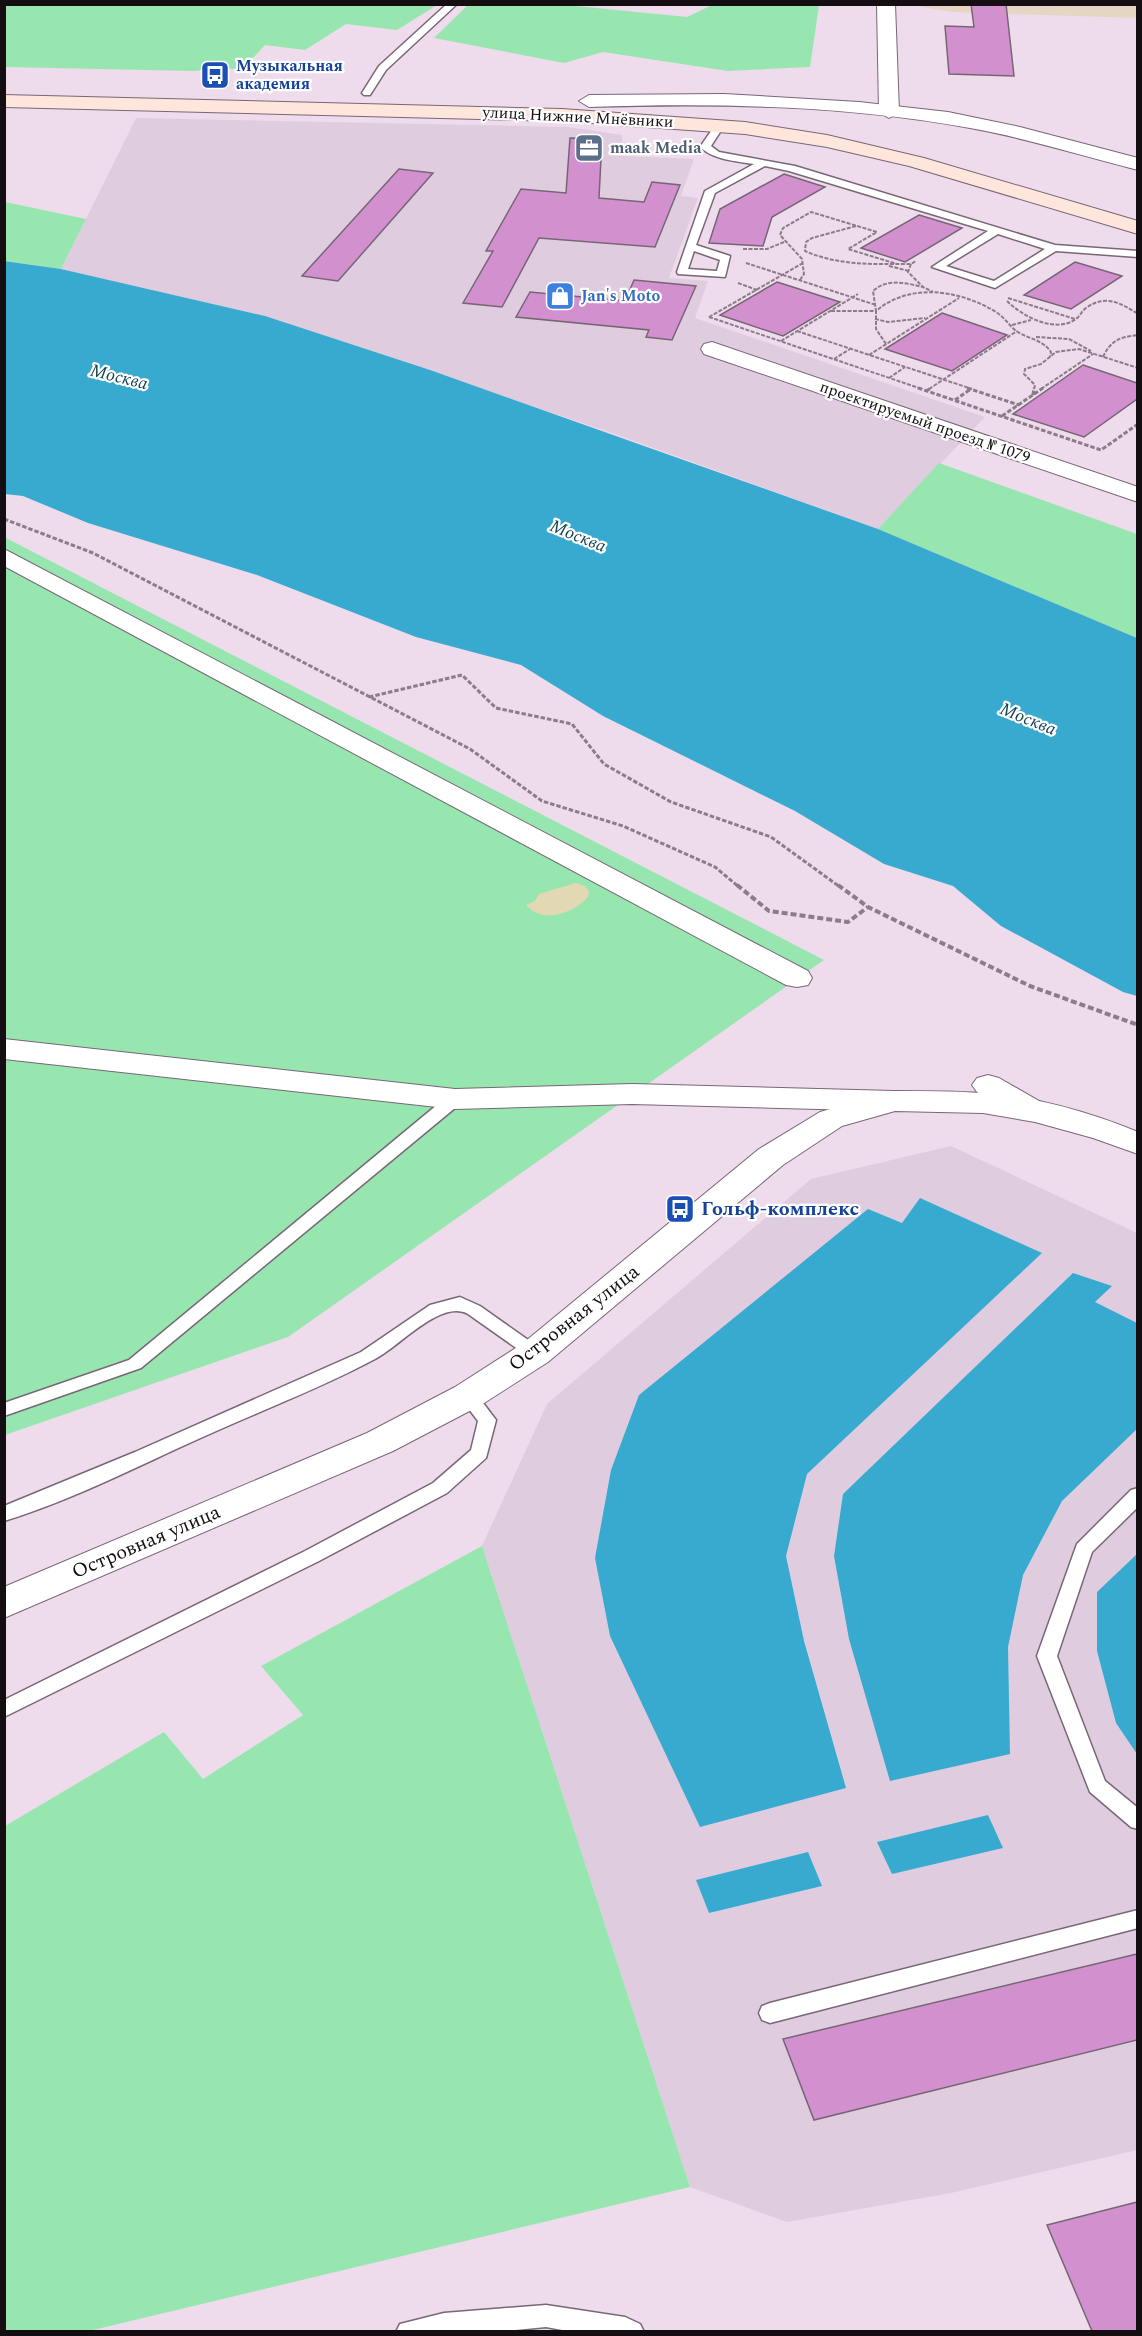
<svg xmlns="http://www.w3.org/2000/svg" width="1142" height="2336" font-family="Spectral,serif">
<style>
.industrial{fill:#dfcddf}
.education{fill:#e5d5c3}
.green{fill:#97e6b0}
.sand{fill:#e2d8b3}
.water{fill:#38aad0}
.building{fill:#d290ce;stroke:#766675;stroke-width:1.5}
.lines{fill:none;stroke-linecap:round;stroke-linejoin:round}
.service-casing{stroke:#786776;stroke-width:3}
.minor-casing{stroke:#786776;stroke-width:2}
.tertiary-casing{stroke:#786776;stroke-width:2}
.secondary-casing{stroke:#786776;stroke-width:2}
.path-far2{stroke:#8a7d88;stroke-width:2;stroke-dasharray:4 1.5;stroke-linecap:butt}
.path-far1{stroke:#8a7d88;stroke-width:3;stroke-dasharray:4.5 2;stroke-linecap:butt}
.path{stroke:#8a7d88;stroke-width:4;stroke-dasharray:6 3;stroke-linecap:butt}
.service{fill:#fff;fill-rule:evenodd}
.minor{fill:#fff;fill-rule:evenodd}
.tertiary{fill:#fff;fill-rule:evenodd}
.secondary{fill:#fee6dc;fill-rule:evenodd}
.labels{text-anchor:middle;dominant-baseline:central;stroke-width:4.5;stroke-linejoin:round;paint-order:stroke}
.far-transit-label{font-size:16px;font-weight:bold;fill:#164399;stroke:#fff;text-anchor:start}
.far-street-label{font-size:16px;fill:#140e13;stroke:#fff}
.far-service-label{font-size:16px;font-weight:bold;fill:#4e5e75;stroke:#fff;text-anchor:start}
.far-shop-label{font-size:16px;font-weight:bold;fill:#366cbe;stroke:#fff;text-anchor:start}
.far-water-label{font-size:18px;font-style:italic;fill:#144454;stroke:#fff}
.transit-label{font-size:20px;font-weight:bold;fill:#164399;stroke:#fff;text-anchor:start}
.street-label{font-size:20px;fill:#140e13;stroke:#fff}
</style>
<rect width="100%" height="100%" fill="#eedbec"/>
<path class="industrial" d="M136,118l432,9 54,8 1,21 71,3 -13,37 17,2 -29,80 39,3 -13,37 290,99 -107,112 -266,-96 -347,-117 -204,-47z
M951,1146l186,87v917l-186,43 -164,29 -97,-35 -208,-641 65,-142 264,-225z"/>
<path class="education" d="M911,5h226v13l-185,-6z"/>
<path class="green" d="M5,4h432v1l-40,25 -51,-6 -41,26 -40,-5 -21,23 -51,3 -188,-4z
M469,4l97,1 121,12 25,-12h107l-9,62 -82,4 -125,-19 -39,11 -130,-25z
M5,202l81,17 -25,50 -56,-8z
M939,463l198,71v104l-259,-109z
M4,537l820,423 -536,377 -283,98z
M482,1546l208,641 -601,144h-84v-505l159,-94 39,47 100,-64 -42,-49z"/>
<path class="sand" d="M576,883l9,3 4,6 -1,5c-15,17 -46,27 -62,8l9,-4 4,-7z"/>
<path class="water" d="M4,261l57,8 204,47 165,54 448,159 259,109v358l-14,-4 -122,-66 -48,-40 -69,-22 -89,-53 -192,-95 -82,-51 -105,-28 -159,-62 -169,-52 -65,-27 -18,-2z
M920,1198l122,55 -235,221 -21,82 18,85 42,147 -146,39 -90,-191 -15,-78 16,-88 28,-75 229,-186 34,14z
M1073,1273l39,13 -17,16 42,21v106l-75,72 -39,74 -15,72 2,107 -120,27 -41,-142 -15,-83 9,-62z
M1137,1554v200l-21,-31 -19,-72v-59z
M988,1815l15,33 -111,26 -15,-32z
M808,1852l14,34 -113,27 -13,-33z"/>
<path class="building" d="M971,4h35l8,72 -65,-2 -4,-48 29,1z
M570,138l32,1 -3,59 45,4 8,-20 28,3 -25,62 -116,-9 -37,69 -39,-4 30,-52h-7l35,-62 45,4z
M399,169l34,4 -95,108 -36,-5z
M784,174l41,13 -53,30 -9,29 -54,-3 11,-34z
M919,215l43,13 -57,34 -44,-14z
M1075,262l47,14 -51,33 -47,-14z
M634,280l62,6 -24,54 -26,-3 3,-7 -133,-13 14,-25 95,9z
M777,282l63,20 -57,34 -63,-21z
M942,313l65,22 -55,36 -67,-22z
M1083,365l54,18v16l-53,38 -71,-23z
M1137,1954v86l-323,80 -31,-81z
M1137,2202v129h-45l-45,-106z"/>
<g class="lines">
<g class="service-casing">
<path id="service" d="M447,4h10l-71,66 -16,25h-6l-2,-2 17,-27z
M719,123l5,3 -13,20 8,6 76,14 260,79 83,6v6l-82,-6 -61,37 -63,-21 56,-36 -199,-60 -24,-5 -50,27 -19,52 34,11 -5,21 -47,-3 -1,-2 28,-81 49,-27c-19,-3 -40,-4 -54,-17l16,-23zM998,234l47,15 -51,32 -48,-15zM694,251l26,9 -3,11 -29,-2z
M455,1094l8,5 -2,4 -320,265 -137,48v-13l125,-43 320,-265z
M460,1297l20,9 61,43 3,4 -3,4h-12l-61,-43c-27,-15 -68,32 -93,45 -54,29 -113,51 -170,77 -65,29 -132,64 -201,85v-15l131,-54 226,-100 69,-47z
M468,1390l6,1 22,29 -10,38 -39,35 -128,68 -315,156v-17l301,-149 128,-68 38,-33 7,-29 -19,-25 3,-5z
M1138,1488v19l-46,45 -35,104 48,125 33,27v21l-7,-2 -41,-35 -53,-136 40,-112 54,-54z
M1138,1910v18l-368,95 -8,-3 -3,-7 3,-7 8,-3z
M546,2305l79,12 15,7 4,8h-71l-27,-5 -52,5h-98l4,-8 44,-11z"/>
</g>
<g class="minor-casing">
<path id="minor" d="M877,4h18l4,108 -10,6 -10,-6z
M712,342l426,145v15l-434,-148 -3,-5 3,-5z
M4,549l804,422 4,7 -4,7 -11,2 -11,-2 -782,-419z
M4,1039l451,50 177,-5 262,7 11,3 5,7 -5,7 -11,3 -262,-7 -177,5 -451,-50z
M988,1075l11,3 47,27 5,7 -5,7c-24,7 -48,-15 -69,-27l-5,-7 5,-7z"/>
</g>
<g class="tertiary-casing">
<path id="tertiary" d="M724,94l135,8 89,10 72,15 118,31v12c-56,-14 -111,-32 -168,-42 -125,-23 -254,-25 -381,-21l-10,-6 10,-6z
M894,1091c29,0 59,0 87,2 52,3 109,19 157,39v22l-45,-16 -58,-16 -52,-9 -88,-2 -53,15 -59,39 -235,197 -67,43 -88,46 -389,167v-31l363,-154 88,-46 67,-43 237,-195 61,-37z"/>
</g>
<g class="secondary-casing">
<path id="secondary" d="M4,95l558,14 183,13 82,13 97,23 214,63v13l-229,-68 -82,-19 -82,-13 -183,-13 -558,-14z"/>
</g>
<path class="path-far2" d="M856,226l-44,12 -6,4 -1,9c34,15 69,13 106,13l5,-3
M743,249h24l17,-7
M746,263l130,42
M911,264l-3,8 15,15 10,5
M889,266l20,5
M800,280l4,-6 -2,-15 -22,-24 3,-7 28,-16 66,20 -29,17 49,15
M738,283l19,7
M1008,298l67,21
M1007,301c15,15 48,33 69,18 4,-3 6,-8 10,-11 19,-14 35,-5 52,6
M831,311h45l-3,-20c14,-13 33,-8 50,-4
M709,317l213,72
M709,317l94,-54
M875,319l13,3 37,-4
M1012,325l19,-5
M797,331l175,58
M1036,337l33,2 22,12
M781,341l77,-47
M886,344l-10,-15v-18c34,-29 84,-21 120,1 8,5 13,13 20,19 12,8 26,8 35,21l-1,5
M869,355l90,-57
M1103,357c8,-17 17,-20 35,-22
M834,359l16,-10
M889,378l16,-11
M929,389l88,-58
M1034,389l1,-4 -11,-11 1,-5 16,-5 15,-12 23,-3 59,19
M1041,389l52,-35"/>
<path class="path-far1" d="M918,388l183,62 37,-26
M967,388l52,17
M926,391l5,-3
M1033,395l1,-7
M955,400l16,-11
M1002,416l41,-28
M4,519l89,34 377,196 72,52 81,25 92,41 24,20
M369,697l93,-22 34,33 76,16 32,40 67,38 100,35 69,50"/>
<path class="path" d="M737,885l32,26 79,11 20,-15
M838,885l30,22 162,79 108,39"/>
<use href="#service" class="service"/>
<use href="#minor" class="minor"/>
<use href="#tertiary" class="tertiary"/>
<use href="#secondary" class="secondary"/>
</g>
<defs>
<g id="bus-square" transform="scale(1.5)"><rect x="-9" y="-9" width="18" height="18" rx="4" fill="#1a4fb4" stroke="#fff"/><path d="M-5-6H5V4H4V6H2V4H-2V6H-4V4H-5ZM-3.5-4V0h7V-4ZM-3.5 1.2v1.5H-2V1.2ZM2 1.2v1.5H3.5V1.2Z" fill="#fff"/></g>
<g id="office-square" transform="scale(1.5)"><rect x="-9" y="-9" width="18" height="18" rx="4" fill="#5c6f8a" stroke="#fff"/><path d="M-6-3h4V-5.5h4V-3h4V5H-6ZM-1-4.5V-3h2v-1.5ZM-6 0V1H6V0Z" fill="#fff"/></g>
<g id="shop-square" transform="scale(1.5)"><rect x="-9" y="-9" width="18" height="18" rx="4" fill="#3f7fe0" stroke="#fff"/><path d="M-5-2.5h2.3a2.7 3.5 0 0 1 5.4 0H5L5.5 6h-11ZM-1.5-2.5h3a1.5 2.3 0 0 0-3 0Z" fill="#fff"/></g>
</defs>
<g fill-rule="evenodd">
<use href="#bus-square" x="215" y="75"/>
<use href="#office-square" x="589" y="148"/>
<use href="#shop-square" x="560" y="296"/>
<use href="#bus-square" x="680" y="1209"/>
</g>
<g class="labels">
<g class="far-transit-label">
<text x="236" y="66">Музыкальная<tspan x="236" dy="18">академия</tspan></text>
</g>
<g class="far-street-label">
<text transform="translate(578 117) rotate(3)">улица Нижние Мнёвники</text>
<text transform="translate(925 422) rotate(19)">проектируемый проезд № 1079</text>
</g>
<g class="far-service-label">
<text x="610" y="148">maak Media</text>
</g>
<g class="far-shop-label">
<text x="581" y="296">Jan's Moto</text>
</g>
<g class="far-water-label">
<text transform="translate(119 377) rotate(14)">Москва</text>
<text transform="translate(578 536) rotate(22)">Москва</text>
<text transform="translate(1028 719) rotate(22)">Москва</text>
</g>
<g class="transit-label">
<text x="701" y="1209">Гольф-комплекс</text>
</g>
<g class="street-label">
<text transform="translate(574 1318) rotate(-38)">Островная улица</text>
<text transform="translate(146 1542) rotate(-23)">Островная улица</text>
</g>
</g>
<rect width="1142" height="2336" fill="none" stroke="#140e13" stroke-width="12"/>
</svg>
